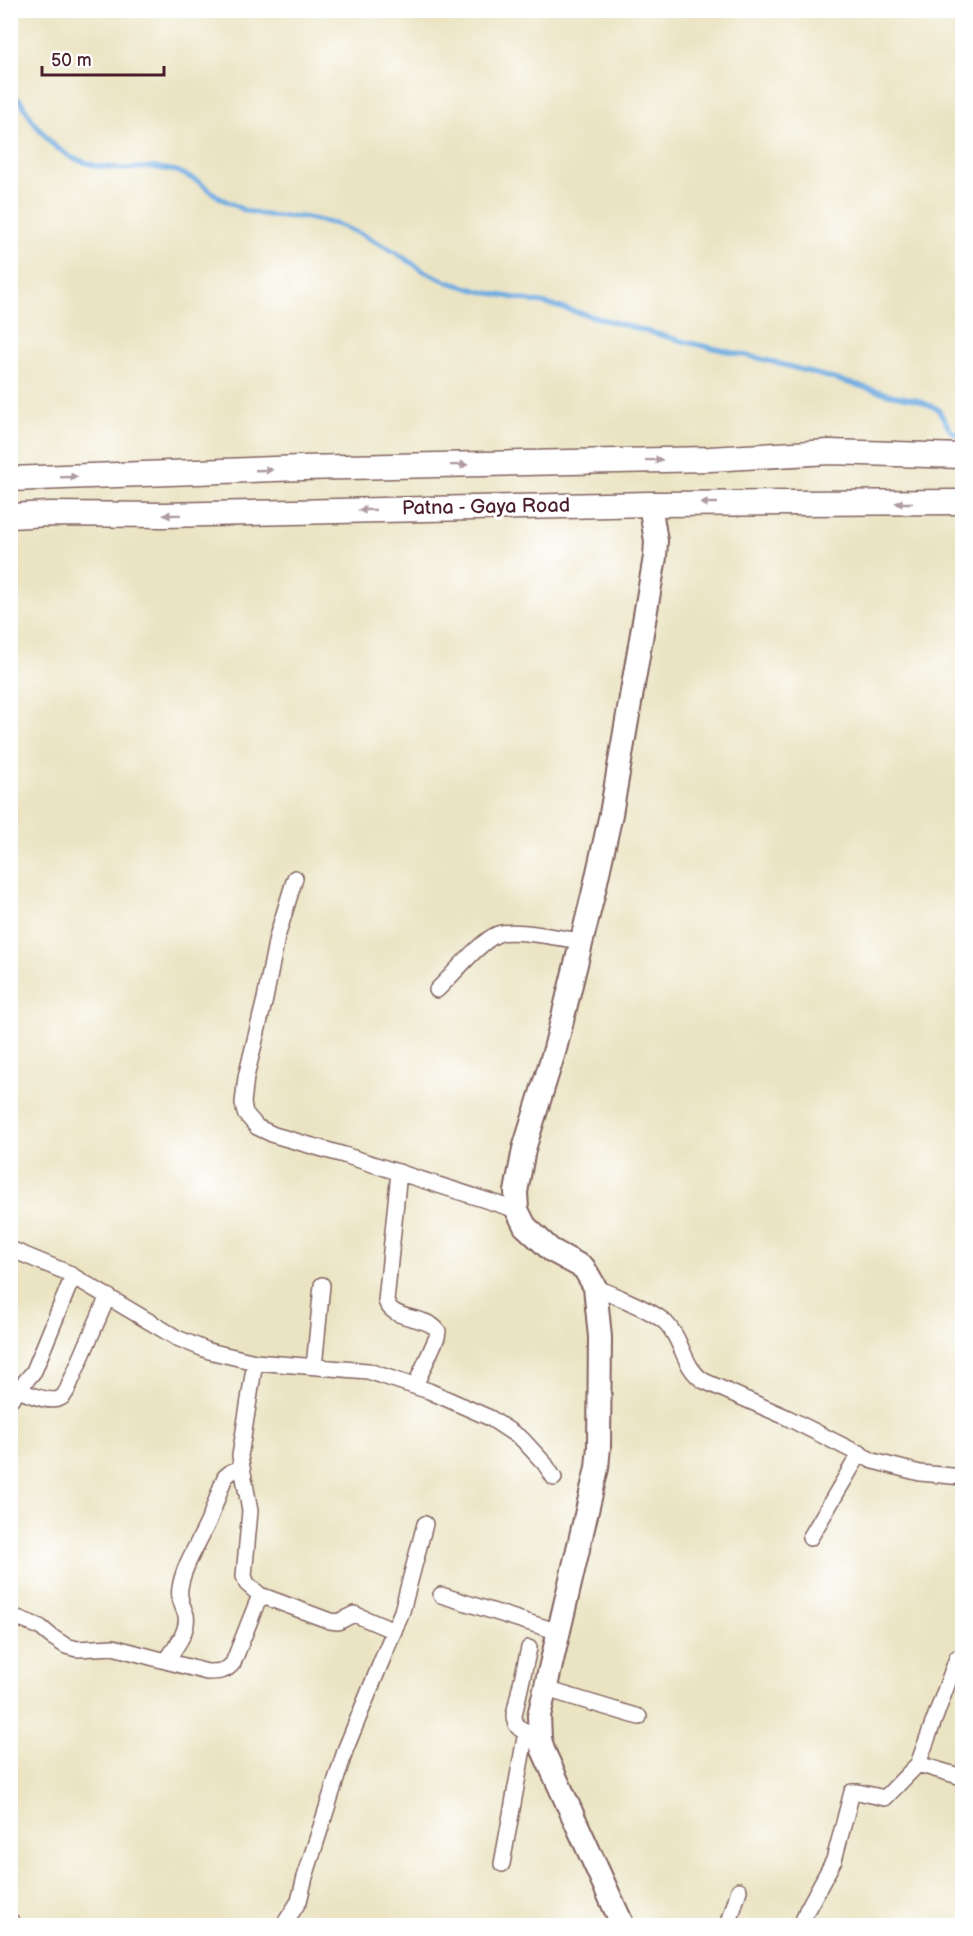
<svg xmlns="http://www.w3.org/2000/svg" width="973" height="1936" font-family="'Balsamiq Sans',sans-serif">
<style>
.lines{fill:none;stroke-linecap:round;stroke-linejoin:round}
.stream{stroke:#70ace1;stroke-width:5}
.street-casing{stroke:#826460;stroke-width:18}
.secondary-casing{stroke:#826460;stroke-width:26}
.primary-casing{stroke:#826460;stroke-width:27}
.street{stroke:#fff;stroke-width:15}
.secondary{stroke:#fff;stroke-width:22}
.primary{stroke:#fff;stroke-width:24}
.oneway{fill:#ae9aa0}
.labels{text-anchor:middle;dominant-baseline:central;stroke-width:6;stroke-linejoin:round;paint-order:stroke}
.street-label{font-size:20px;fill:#4a1f2b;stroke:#fff}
</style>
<rect width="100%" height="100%" fill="#fff"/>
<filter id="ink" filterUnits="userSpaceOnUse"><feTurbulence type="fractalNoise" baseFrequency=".0167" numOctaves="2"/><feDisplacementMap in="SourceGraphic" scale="12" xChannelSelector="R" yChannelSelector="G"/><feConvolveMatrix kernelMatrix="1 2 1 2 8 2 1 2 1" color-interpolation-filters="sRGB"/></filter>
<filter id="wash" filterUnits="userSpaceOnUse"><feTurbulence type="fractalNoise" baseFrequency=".008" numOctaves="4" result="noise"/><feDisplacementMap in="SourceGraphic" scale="24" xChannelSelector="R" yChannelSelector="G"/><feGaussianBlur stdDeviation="1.35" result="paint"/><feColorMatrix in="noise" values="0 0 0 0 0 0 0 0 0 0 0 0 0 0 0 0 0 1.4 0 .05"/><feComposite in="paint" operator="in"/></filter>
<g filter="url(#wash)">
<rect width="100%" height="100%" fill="#ebe4c3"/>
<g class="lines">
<path class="stream" d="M10,95l10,5 15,24 18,21 19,13 25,8 27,3 28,-2 25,4 22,11 21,16 26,13 26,5 30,1 34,7 27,11 29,15 32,21 24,11 31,9 68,13 139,38 80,18 126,35 25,5 21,9 13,22 11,6"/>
</g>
</g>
<g filter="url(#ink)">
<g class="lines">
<g class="street-casing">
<path id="street" d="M295,878l-18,59 -12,62 -19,78 -3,26 2,10 12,14 17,8 70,20 173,55
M437,990c15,-14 43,-49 61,-56 16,-6 65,5 83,7
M399,1172l-13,129c7,21 39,13 52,30l-1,6 -22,49
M10,1249l56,23 111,66 32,13 46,11 113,9 61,20 61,27 32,21 23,25 9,14
M595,1287c18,8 58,23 71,36 17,17 17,45 38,58l82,36 87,44 47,12 42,4
M255,1362l-15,94 10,55 -6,65 3,8 13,11 70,26 8,1 16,-8 40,17
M314,1367l8,-82
M18,1390c11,4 34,15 44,7 2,-1 6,-8 6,-9l40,-92
M10,1400l24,-29 39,-95
M810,1538l50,-85
M441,1595l118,37
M10,1615l30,12 12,10 14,9 11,3 36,-2 94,25c11,0 19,0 26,-9l27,-68
M529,1648l-15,67c0,14 10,16 21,22
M166,1661c9,-13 23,-30 20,-46 -3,-9 -8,-17 -6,-27 3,-22 20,-47 29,-68 6,-14 10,-29 16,-43l6,-5 10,-4
M546,1689l93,28
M918,1764l44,13
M502,1864l24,-132
M10,1920l5,6
M283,1926l16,-25 6,-24 41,-129 56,-137 23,-87
M728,1926l11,-36
M801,1926l6,-16 27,-50 18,-68h6l27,6 33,-34 39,-106"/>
</g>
<g class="secondary-casing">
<path id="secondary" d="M623,1926l-80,-176 -3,-11 -1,-23 58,-248 2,-22 1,-109 -5,-50 -11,-19 -33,-18 -26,-24 -8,-16 -1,-18 8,-43 31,-100 38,-154 18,-81 44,-257 1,-16 -6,-37"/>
</g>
<g class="primary-casing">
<path id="primary" d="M10,479l292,-11 408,-9 119,-7 133,4
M10,516l39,-2 115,1 486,-11 312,-2"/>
</g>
<use href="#street" class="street"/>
<use href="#secondary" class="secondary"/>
<use href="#primary" class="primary"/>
</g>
<defs><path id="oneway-solid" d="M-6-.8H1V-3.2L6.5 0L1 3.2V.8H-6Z" transform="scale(1.5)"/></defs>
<g class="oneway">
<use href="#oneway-solid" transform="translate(654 460) rotate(-1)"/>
<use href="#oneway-solid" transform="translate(459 465) rotate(-1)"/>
<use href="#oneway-solid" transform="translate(264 470) rotate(-2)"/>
<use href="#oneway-solid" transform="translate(69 477) rotate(-2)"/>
<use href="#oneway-solid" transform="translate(709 503) rotate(180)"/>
<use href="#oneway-solid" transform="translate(904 503) rotate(180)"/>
<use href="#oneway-solid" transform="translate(367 510) rotate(179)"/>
<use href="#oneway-solid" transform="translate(172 515) rotate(179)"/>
</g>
</g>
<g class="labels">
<g class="street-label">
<text transform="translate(486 507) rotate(-1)">Patna - Gaya Road</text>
</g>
</g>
<rect width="973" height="1936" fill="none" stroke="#fff" stroke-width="36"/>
<path d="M42 66v9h122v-9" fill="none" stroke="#4a1f2b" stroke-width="3"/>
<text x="51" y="66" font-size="18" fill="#4a1f2b" stroke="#ffffff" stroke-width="4.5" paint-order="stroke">50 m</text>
</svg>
